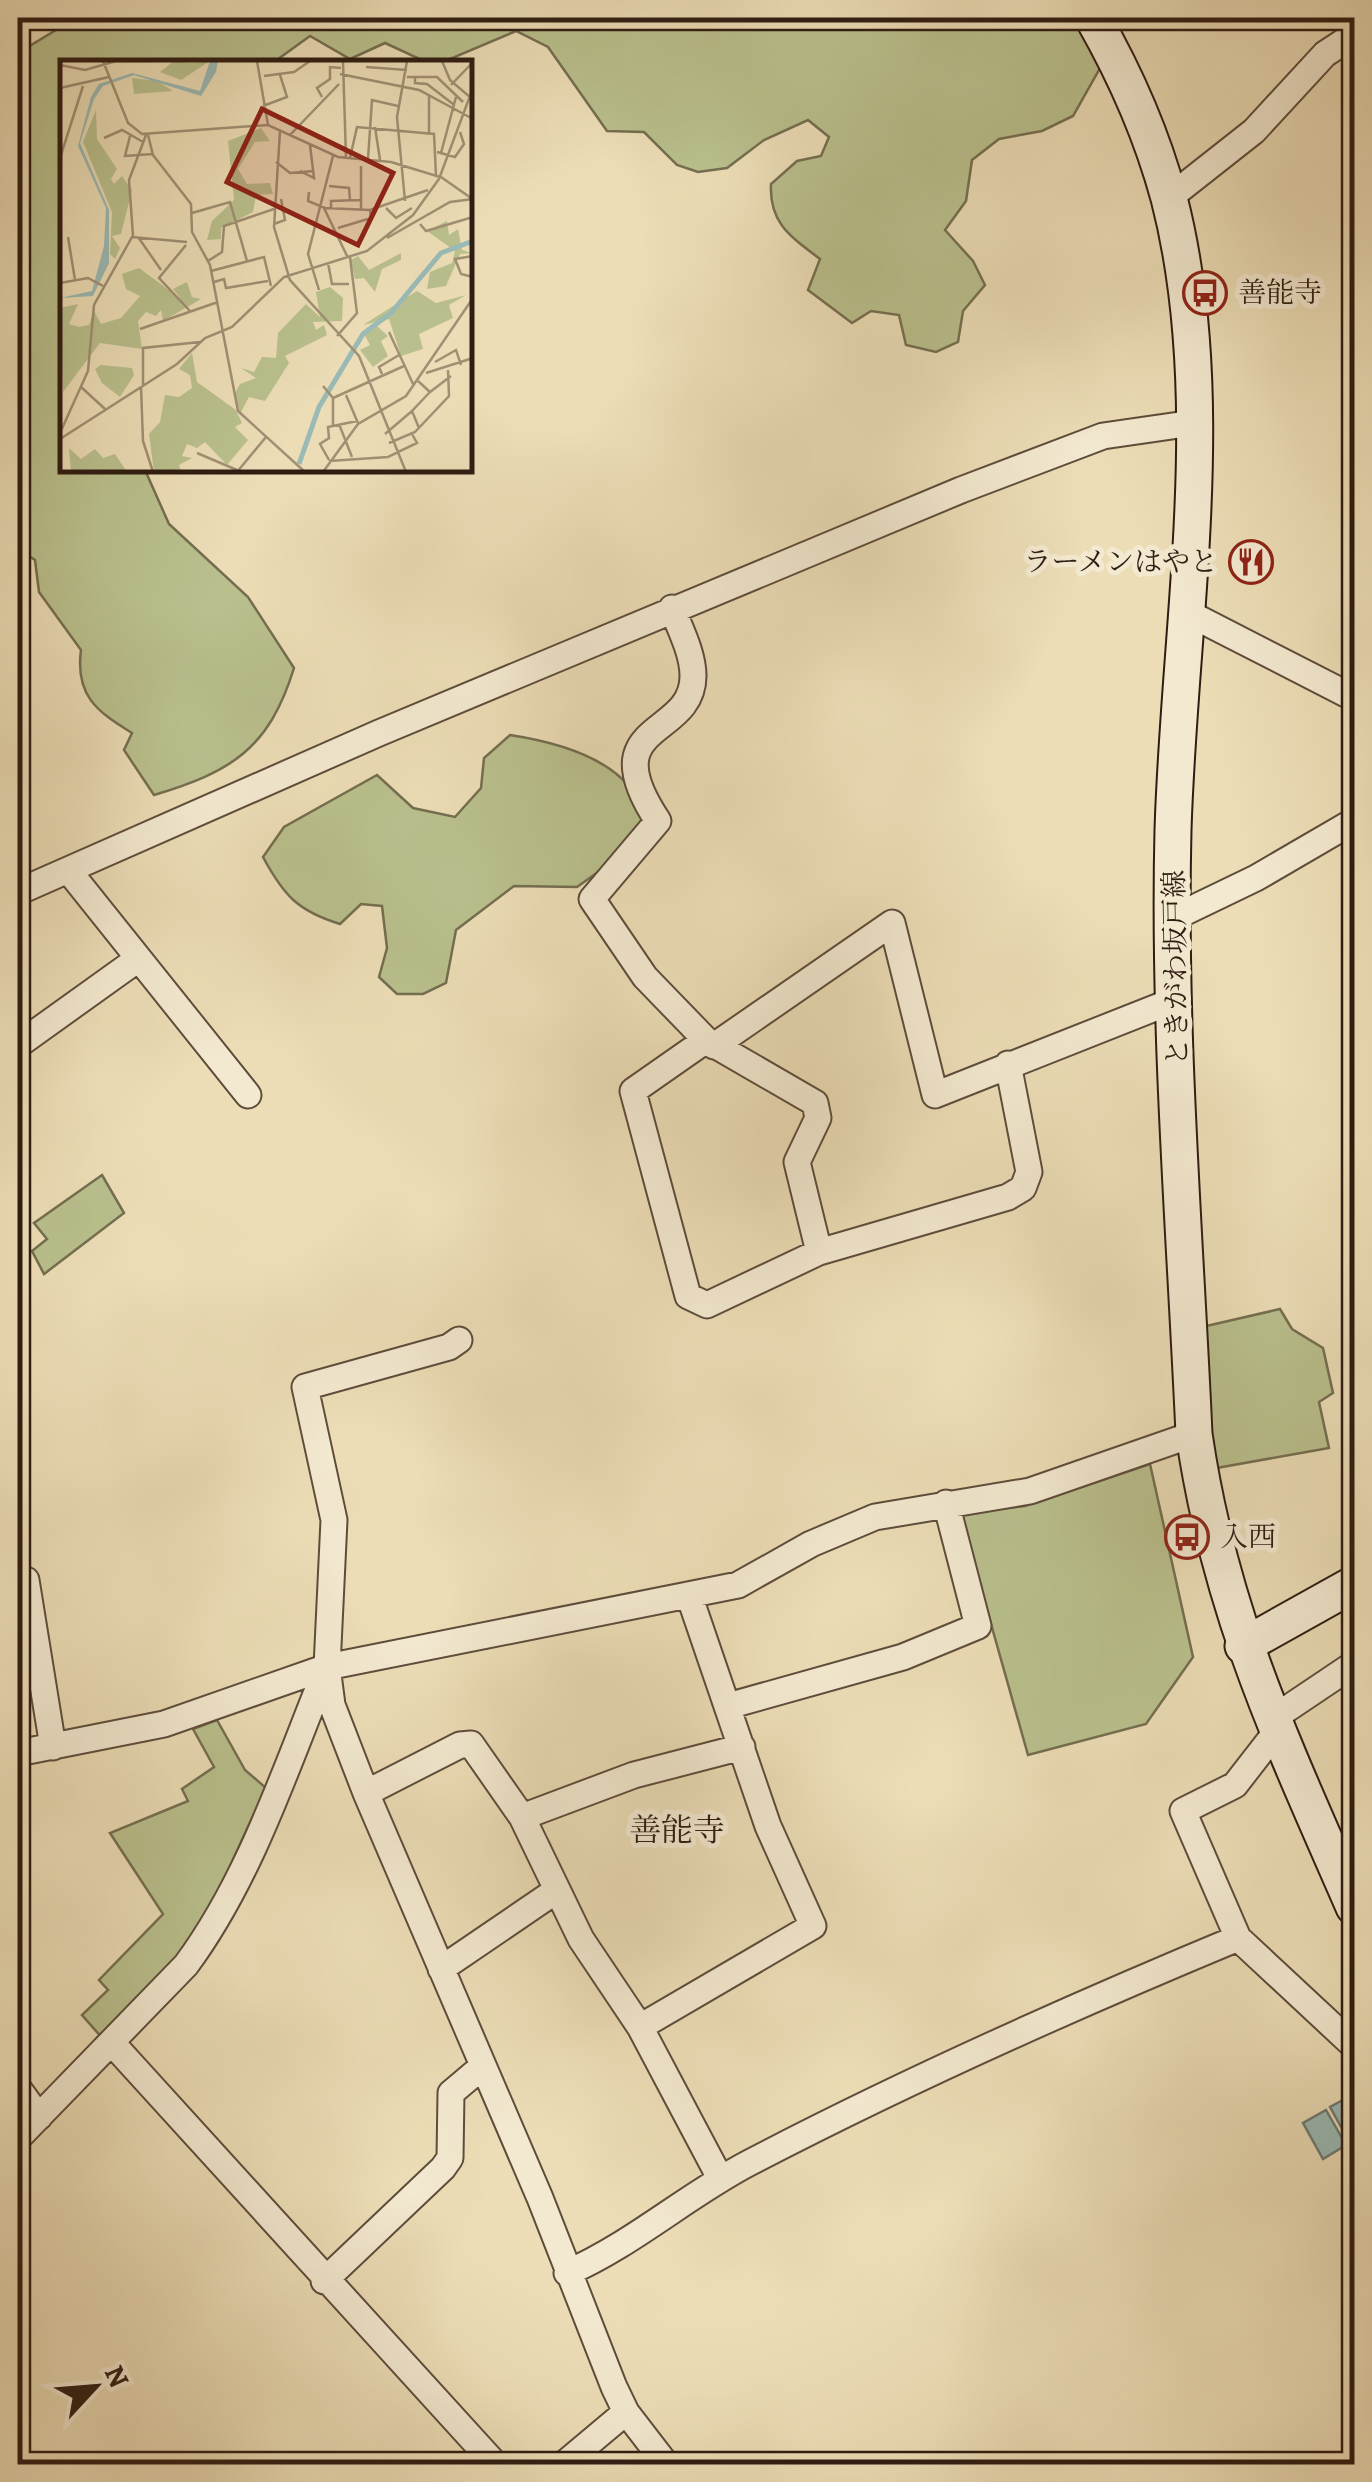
<svg xmlns="http://www.w3.org/2000/svg" width="1372" height="2482" font-family="Alegreya,'Noto Serif JP',serif">
<style>
.green{fill:#b9c08d;stroke:#746e50;stroke-width:2.5}
.water{fill:#9abab5;stroke:#6f7b74;stroke-width:2.5}
.lines{fill:none;stroke-linecap:round;stroke-linejoin:round}
.street-casing{stroke:#5e4c3b;stroke-width:29}
.secondary-casing{stroke:#2f1c12;stroke-width:39}
.street{stroke:#f3e9d0;stroke-width:25}
.secondary{stroke:#f3e9d0;stroke-width:35}
.labels{text-anchor:middle;dominant-baseline:central;stroke-width:10;stroke-linejoin:round;paint-order:stroke}
.poi-label{font-size:28px;fill:#2f1c12;stroke:#f3e9d0;text-anchor:start}
.street-label{font-size:28px;fill:#2f1c12;stroke:#f3e9d0}
.quarter-label{font-size:32px;fill:#2f1c12;stroke:#f3e9d0}
.inset-river{fill:none;stroke:#9abab5;stroke-width:5}
.inset-road{fill:none;stroke:#a09074;stroke-width:2.5}
.view{fill:#8f2418;fill-opacity:0.15;stroke:#8f2418;stroke-width:5}
.inset-edge{fill:none;stroke:#2f1c12;stroke-width:5}
</style>
<rect width="100%" height="100%" fill="#ecddb6"/>
<filter id="stains"><feTurbulence type="fractalNoise" baseFrequency=".002" numOctaves="4"/><feColorMatrix values="0 0 0 0 .2 0 0 0 0 .09 0 0 0 0 .02 0 0 0 .5 -.17"/></filter>
<radialGradient id="worn" r=".72"><stop offset=".6" stop-color="#630" stop-opacity="0"/><stop offset="1" stop-color="#630" stop-opacity=".3"/></radialGradient>
<path class="green" d="M90,18h990l24,43 -31,55 -31,15 -43,8 -27,21 -6,41 -21,29 28,31 12,24 -22,26 -5,31 -22,10 -30,-7 -7,-30 -28,-4 -19,12 -44,-33 12,-31c-30,-23 -51,-36 -49,-75l26,-23 24,-5 8,-19 -21,-17 -44,20 -37,28 -29,4 -21,-7 -33,-33 -37,-1 -59,-84 -32,-16 -73,31h-17l-41,-19 -35,16 -40,-23 -36,26h-212v408h83l24,54 79,73 46,71c-25,81 -63,104 -140,127l-30,-45 8,-17c-36,-22 -57,-38 -51,-83l-42,-58 -4,-32 -17,-11v-496l53,-32z
M510,735c52,8 125,27 136,87l-27,35 -42,30 -63,-1 -58,44 -10,53 -23,11h-26l-18,-17 8,-29 -5,-42 -21,-2 -21,20c-42,-13 -56,-28 -77,-67l21,-30 93,-52 36,33 42,9 26,-29 3,-30z
M102,1175l22,38 -80,61 -12,-23 15,-12 -13,-16z
M1280,1309l12,20 31,19 10,45 -14,9 10,46 -118,21 -9,-142z
M1150,1464l43,193 -47,67 -118,31 -68,-241 65,-8z
M217,1720l28,50 21,18 -60,130 -25,37 -78,84 -21,-24 26,-25 -9,-10 64,-66 -53,-81 78,-32 -6,-12 32,-22 -21,-38z"/>
<path class="water" d="M1352,2095l2,46 -4,2 -20,-36z
M1326,2110l20,35 -23,14 -20,-36z"/>
<g class="lines">
<g class="street-casing">
<path id="street" d="M1169,198l85,-67 71,-77 29,-19
M672,608c8,21 21,45 21,68 0,63 -102,44 -35,145l-66,78 53,78 61,63 109,63 3,15 -21,44 22,90
M1186,612l168,86
M68,870l180,225
M18,892l361,-159 582,-243 142,-54 90,-13
M1173,918l83,-40 98,-57
M706,1040l-73,51 55,205 19,9 112,-53 189,-55 15,-9 6,-16 -21,-108
M18,1045l120,-86
M714,1046l178,-123 43,172 240,-95
M459,1340l-10,7 -144,40 29,133 -7,147 5,38 34,88 174,405 74,189 12,25 40,52
M26,1580l27,167
M728,1706l175,-49 75,-31 -32,-123
M1272,1719l82,-55
M1277,1731l-42,54 -52,26 55,127 116,108
M18,1753l146,-29 163,-57 411,-82 73,-41 64,-27 155,-26 164,-57
M366,1793l94,-48 11,-1 51,73 59,122 59,88 80,151
M522,1817l112,-42 108,-28
M441,1969l116,-79
M640,2027l173,-101 -45,-100 -79,-231
M112,2043l383,421
M18,2088l21,29
M18,2138l168,-173c65,-88 100,-198 141,-298
M567,2273c66,-29 119,-77 182,-110 159,-83 323,-156 489,-225
M324,2281l119,-113 7,-10 1,-65 32,-27
M564,2464l62,-52"/>
</g>
<g class="secondary-casing">
<path id="secondary" d="M1093,18c32,56 59,117 76,180 52,201 10,428 4,632 -5,201 12,404 21,604 26,179 89,310 160,473
M1243,1646l111,-62"/>
</g>
<use href="#street" class="street"/>
<use href="#secondary" class="secondary"/>
</g>
<defs>
<g id="bus-ring" transform="scale(2.25)"><circle r="9.5" fill="#f3e9d0" stroke="#8f2418" stroke-width="1.5"/><path d="M-5-6H5V4H4V6H2V4H-2V6H-4V4H-5ZM-3.5-4V0h7V-4ZM-3.5 1.2v1.5H-2V1.2ZM2 1.2v1.5H3.5V1.2Z" fill="#8f2418"/></g>
<g id="restaurant-ring" transform="scale(2.25)"><circle r="9.5" fill="#f3e9d0" stroke="#8f2418" stroke-width="1.5"/><path d="M-5-6h1v4h1v-4h1v4h1v-4h1v5L-1.5 .5V6h-2V.5L-5-1ZM5-6V6H3V1.5H1.5Q1.5-4 5-6Z" fill="#8f2418"/></g>
</defs>
<g fill-rule="evenodd">
<use href="#bus-ring" x="1205" y="293"/>
<use href="#restaurant-ring" x="1251" y="562"/>
<use href="#bus-ring" x="1187" y="1537"/>
</g>
<g class="labels">
<g class="poi-label">
<text x="1238" y="293">善能寺</text>
<text x="1218" y="562" text-anchor="end">ラーメンはやと</text>
<text x="1220" y="1537">入西</text>
</g>
<g class="street-label">
<text transform="translate(1176 968) rotate(-91)">ときがわ坂戸線</text>
</g>
<g class="quarter-label">
<text x="677" y="1830">善能寺</text>
</g>
</g>
<g transform="translate(60 60)">
<rect width="412" height="412" fill="#ecddb6"/>
<path d="M114,1l18,2 18,-2 -29,19 -21,-8zM72,18l25,3 16,10 -39,3zM36,50l1,29 20,30 -6,10 3,5 8,-8 10,14 -11,44 -9,2 8,12 -5,11 -5,-5 2,-42 -29,-70zM201,68l9,13 -15,1 -17,27 9,15 23,-1 3,11 -17,1 -3,17 -32,16v11l-14,1 5,-19 22,-21 -6,-59zM387,161l2,14 9,-6 4,21 10,3 -12,1 -14,32 -19,3 3,-17 22,-9 3,-12 -28,-20zM341,193v7l-19,9 -7,23 -11,-14 -9,1 -4,-19 7,-4 11,14zM79,208l42,31 -8,-10 14,-7 5,15 9,2 -38,22 -2,-11 -5,6 -10,-4 -8,9 4,28 -42,-6 -37,49 -3,-84 18,-4 -9,20 10,3 10,-2 5,-14 7,13 20,-6 19,-22 -14,-7 -4,-15zM270,227l13,11 -1,23 -29,1 3,8 8,-5 3,10 -42,21 4,7 -24,38 -16,-4 -9,17 -6,-19 6,-11 16,-6 -15,-10 13,4 8,-15 14,1 2,-25 28,-29 14,13 -4,-25zM357,231l19,12 30,-8 -17,10 4,13 -34,16 4,15 -22,7 -12,-37 -26,6zM317,266l11,10 -7,5 7,15 -15,11 -13,-17 10,-5 -6,-11zM132,293l5,29 39,28 6,13 -7,4 13,13 -21,25 -22,-23 -8,6 -10,-4 -5,12 10,2 -13,7 2,7h-27l-5,-38 11,-12 5,-27 14,2 13,-9 -2,-13 -11,-6zM41,305l31,3 2,7 -14,22 -18,-14 -7,-14zM35,389l8,9 12,-4 12,18h-56l-2,-24 12,11z" fill="#b9c08d"/>
<path d="M150,1h8l-2,11 -15,24 -67,-21 -31,11 -9,13 -14,44 29,67v53l-16,33 -33,2 32,-7 12,-45 2,-38 -28,-62 13,-49 8,-13 33,-11 68,18z" fill="#9abab5"/>
<path class="inset-river" d="M239,404l20,-57 44,-73 28,-21 50,-60 32,-12"/>
<path class="inset-road" d="M43,1l25,62 14,11 126,-9 70,32 53,5 49,15M59,1h33M197,1l11,64M283,1l3,97M382,1l8,19 21,18M0,5l25,5 31,-9M306,7l41,3M280,14l79,16 54,29M204,16l30,-4 16,-11M347,17h30l26,25M355,17v6l12,1 26,20M391,25l22,-23M0,28l49,-11M369,36v37M262,37l-5,-9 13,-9v-12l11,1M203,46l24,-9 -7,-22M315,67l5,33M220,71l-6,96 16,53 69,76 47,116M88,75l5,20 38,49 1,28 18,33 28,146 67,61M230,75l49,-51M70,76l-5,20 28,-2M44,78l18,-8 21,12M377,92l18,5 9,-13 -4,-12M381,93l15,-56M1,95l22,-69M290,98l7,-31 77,7 2,42M308,99l4,-59 26,6M216,102l14,11 24,-2M301,106v44M240,111l14,7 -4,-33M381,117l30,21M269,126l20,2 1,12M249,132l-1,9 17,7 45,2 58,-20M345,141l-8,-84 10,-56M264,148l24,50M271,148v-7l29,-1M326,148l10,10 16,-10M132,153l38,-11 17,59M214,164l11,-4 -4,-21M360,164l6,7 47,-14M278,168l33,-10 -1,-8M73,176l-4,-56 17,-45M8,177l7,43M78,177l23,33M327,178l63,-36 23,-3M126,185l-27,33 31,33M413,196l-18,3 6,15 12,3M148,201l14,-9 2,-26 50,-17M268,203l4,21h17M151,211l53,-14 7,29M154,222l10,-3 2,9 42,-7M0,223l28,-5 15,8M259,230l-11,-36 25,-98M80,269l78,-27M329,272l25,54M277,276l20,-23 -7,-56M375,302l21,-12 5,15M366,313l47,-15M322,314l-3,-7 20,-12M358,321l12,11 21,-16M83,326v-38l57,-6M263,326l10,12v28M21,327l24,22M81,327l2,54 10,31M286,335l12,28M273,338l71,-32M279,364l13,33M359,368l-7,-17 18,-19M0,373l28,-62 6,-66 38,-68 55,5M325,374l27,-23M0,379l117,-75 28,-26 27,-11 52,-50 83,-26 46,-36 26,-36 34,-91M329,383l26,-11 34,-36 -1,-26M137,393l40,17M269,400l-9,-16 9,-6 -1,-11 29,-6M269,401l59,-4 29,-14 -5,-9M177,412l29,-35M263,412l35,-48 48,-28 67,-98"/>
<path class="view" d="M202,49l131,64 -35,72 -131,-63z"/>
<rect width="412" height="412" class="inset-edge"/>
</g>
<rect width="1372" height="2482" fill="none" stroke="#ecddb6" stroke-width="60"/>
<rect x="20" y="20" width="1332" height="2442" fill="none" stroke="#2f1c12" stroke-width="5"/>
<rect x="30" y="30" width="1312" height="2422" fill="none" stroke="#2f1c12" stroke-width="2.5"/>
<g transform="translate(95 2387) rotate(64)" stroke="#f3e9d0" stroke-width="8" paint-order="stroke">
<path d="M0-8L18 38L0 25L-18 38Z" fill="#2f1c12"/>
<text y="-15" font-size="28" font-weight="bold" text-anchor="middle" fill="#2f1c12">N</text>
</g>
<rect width="100%" height="100%" filter="url(#stains)"/>
<rect width="100%" height="100%" fill="url(#worn)"/>
</svg>
